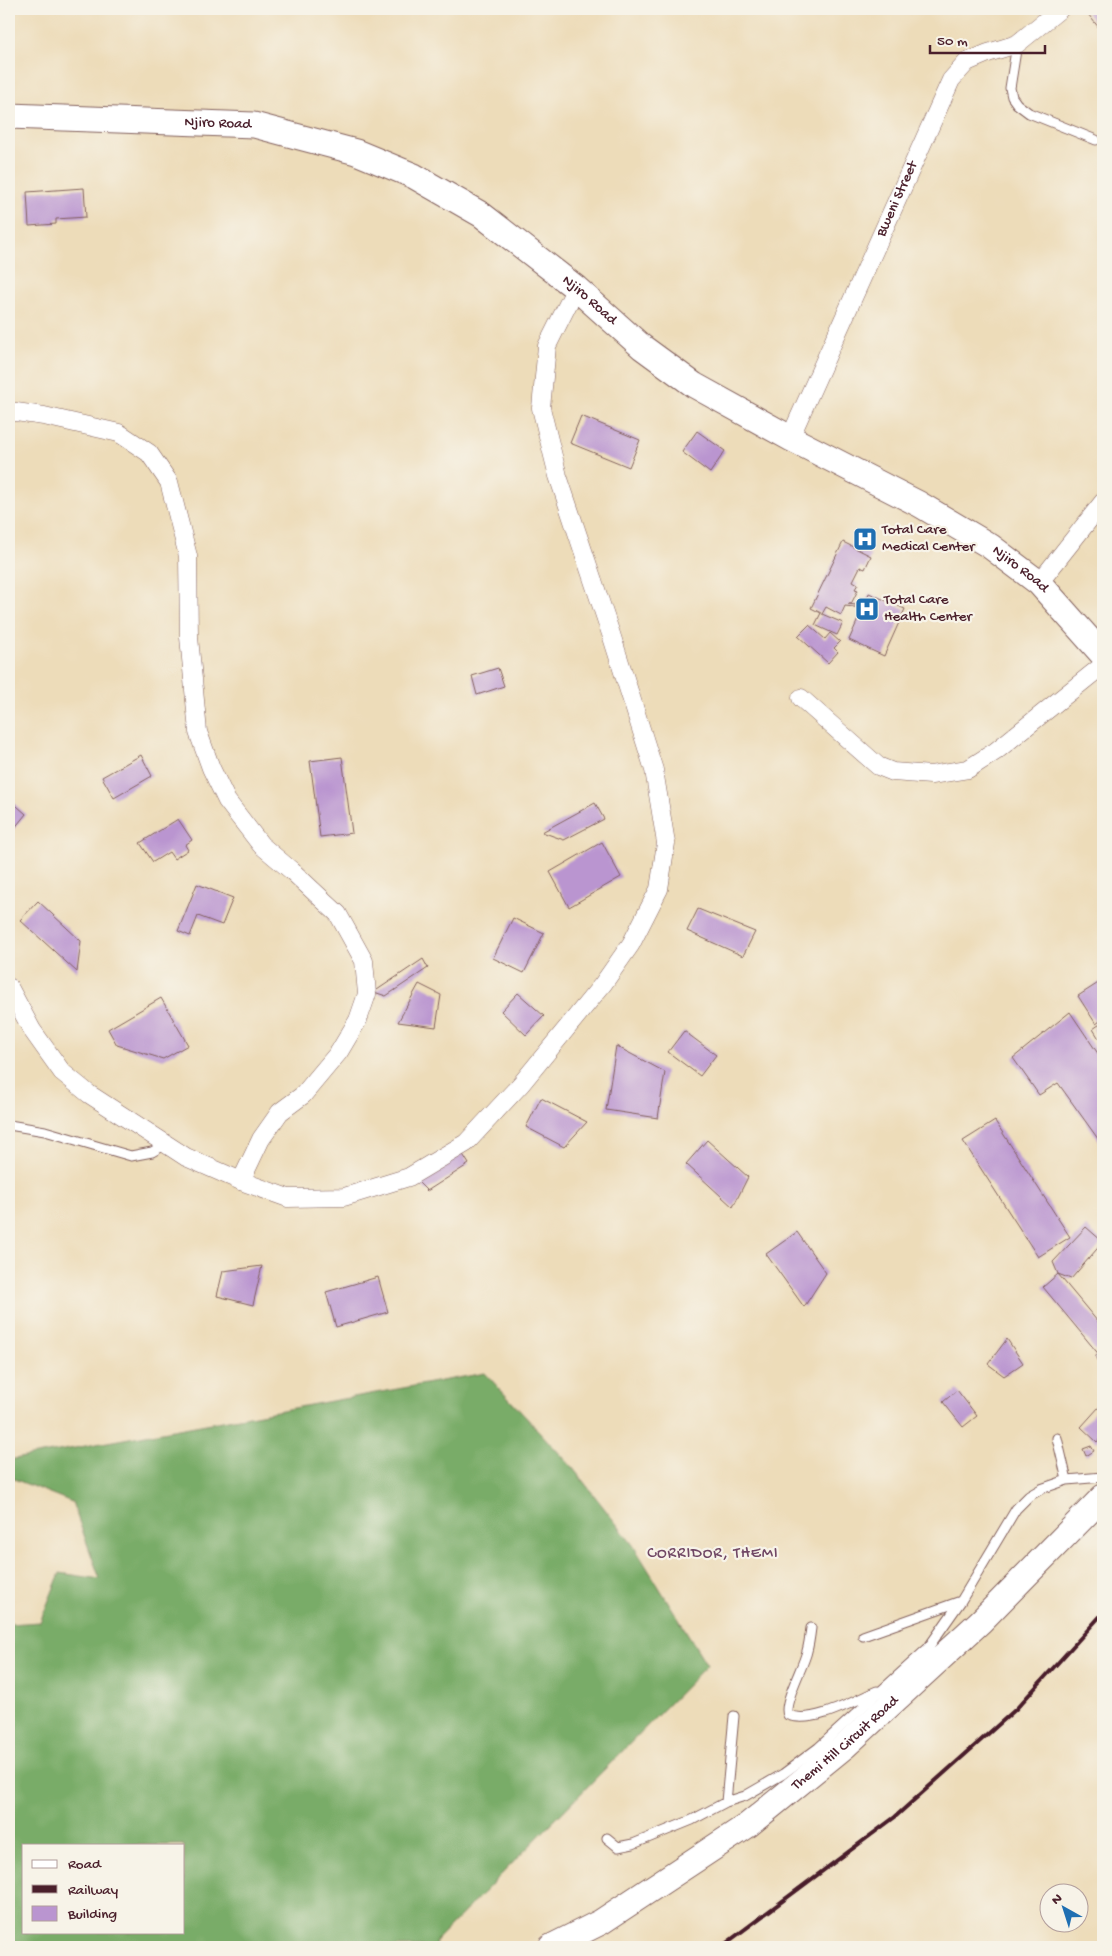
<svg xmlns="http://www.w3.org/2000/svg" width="1112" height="1956" font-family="'Gochi Hand',sans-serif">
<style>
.forest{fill:#79ac67;stroke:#626649;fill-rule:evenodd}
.building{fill:#ba95d0}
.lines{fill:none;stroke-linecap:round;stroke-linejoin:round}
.lane-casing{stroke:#83615d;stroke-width:11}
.street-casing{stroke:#83615d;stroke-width:19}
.secondary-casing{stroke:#83615d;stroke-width:27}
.lane{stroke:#fff;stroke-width:9}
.street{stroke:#fff;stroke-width:18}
.secondary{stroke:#fff;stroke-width:25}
.rail{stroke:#4a1f2b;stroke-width:4}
.labels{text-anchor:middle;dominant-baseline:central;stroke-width:4.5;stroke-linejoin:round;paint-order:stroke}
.street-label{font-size:15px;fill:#4a1f2b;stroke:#f7f3e8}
.poi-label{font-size:15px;fill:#4a1f2b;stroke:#f7f3e8;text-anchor:start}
.neighbourhood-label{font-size:16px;letter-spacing:1px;fill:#714865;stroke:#f7f3e8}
</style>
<rect width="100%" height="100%" fill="#f7f3e8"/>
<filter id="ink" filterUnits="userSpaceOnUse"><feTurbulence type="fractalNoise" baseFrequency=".02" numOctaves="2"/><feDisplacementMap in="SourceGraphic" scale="10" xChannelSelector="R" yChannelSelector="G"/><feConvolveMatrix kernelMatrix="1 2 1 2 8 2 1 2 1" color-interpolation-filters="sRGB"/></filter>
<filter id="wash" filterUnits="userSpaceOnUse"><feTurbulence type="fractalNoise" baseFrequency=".0096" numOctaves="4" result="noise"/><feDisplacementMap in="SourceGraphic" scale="20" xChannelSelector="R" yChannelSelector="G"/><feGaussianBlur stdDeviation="1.12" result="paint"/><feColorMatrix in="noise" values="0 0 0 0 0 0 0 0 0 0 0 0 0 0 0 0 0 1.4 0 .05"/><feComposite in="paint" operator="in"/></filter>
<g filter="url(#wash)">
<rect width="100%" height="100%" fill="#eddcb9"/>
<path class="forest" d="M485,1373l87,94 61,78 74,120 -271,276 -1,6h-426v-323l31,-2 20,-49 40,6 -28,-77 -63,-25v-17zM24,1845h160v87h-160z"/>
<g id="blocks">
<path class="building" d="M1084,9h19v24z
M84,188l2,29 -30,2v5l-27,2 -2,-34z
M581,416l59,24 -11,27 -59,-24z
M697,431l28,20 -15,22 -28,-21z
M843,542l28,14 -6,13 -5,-2 -7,14 5,3 -3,5 3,1 -7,14h-3l16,2 5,-13 36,16 -21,47 -35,-16 14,-32 -18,-2 -4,9 -15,-8 -4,7 21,9 -6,12 -22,-10 6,-12 -10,-5z
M809,625l16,14 5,-6 10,9 -6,6 4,4 -10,11 -30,-27z
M498,668l6,18 -27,9 -5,-19z
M141,755l11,21 -38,22 -12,-21z
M342,757l10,76 -32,4 -10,-76z
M9,799l17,15 -17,21z
M595,803l9,16 -40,21 -22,-8z
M178,819l14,21 -7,5 3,5 -14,9 -5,-7 -16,10 -13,-19z
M602,842l19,35 -52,30 -19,-35z
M197,884l36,14 -11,27 -24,-9 -8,20 -12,-5z
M38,901l43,40 -4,31 -57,-52z
M698,909l57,23 -12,24 -56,-25z
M513,918l31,15 -20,40 -31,-15z
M423,959l5,9 -42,28 -12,-4z
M1103,980v39l-7,5 -18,-28z
M419,984l22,11 -5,32 -38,-5z
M518,993l26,23 -18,19 -25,-24z
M161,998l27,47 -25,14 -46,-14 -9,-16z
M1070,1012l33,49v80l-2,2 -43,-60 -19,12 -26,-37z
M1103,1022v23l-10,-16z
M684,1031l32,24 -16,21 -32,-24z
M616,1046l49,26 -7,46 -52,-8z
M541,1098l46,24 -23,25 -38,-20z
M995,1121l75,116 -32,20 -75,-116z
M707,1140l41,37 -15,30 -47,-43z
M462,1153l7,11 -42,27 -12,-12z
M1086,1227l17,15 -32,37 -13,-5 45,54v25l-2,4 -58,-70 15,-13 -5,-12z
M797,1232l29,41 -22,34 -38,-53z
M262,1266l-9,39 -36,-9 6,-25z
M378,1277l10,35 -52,15 -10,-35z
M1007,1339l16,24 -19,13 -16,-12z
M957,1390l20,26 -14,11 -20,-25z
M1099,1407l4,4v24l-6,7 -16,-15z
M1091,1446l3,5 -8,5 -3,-7z"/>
</g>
</g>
<g filter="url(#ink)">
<use href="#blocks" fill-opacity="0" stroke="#83615d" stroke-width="1"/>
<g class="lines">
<g class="lane-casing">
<path id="lane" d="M1017,44l-7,44 2,9 5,7 12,9 67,27
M9,1125l36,6 86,25 21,-4 14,-8
M1101,1357l2,3
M1057,1438l10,42
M811,1628c-1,8 -2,16 -4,23 -3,15 -25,53 -19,64 24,10 66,-14 89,-24
M863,1636l98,-35
M726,1802l8,-86
M607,1838l11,9 15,-3 59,-24 34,-18 19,-6 38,-22 35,-26 110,-100 33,-47 55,-92 13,-13 12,-7 26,-9 36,-3"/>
</g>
<g class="street-casing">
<g id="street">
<path d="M9,411l35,5 75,17 30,20 20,29 19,74 1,81 9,95 13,36 16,33 34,44 31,26 46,43 26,47 3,33 -9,26 -19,32 -36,43 -23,17 -19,27 -20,42"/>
<path id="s1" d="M790,438l161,-358 16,-18 21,-9 29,-9 43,-35"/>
<path d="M1039,583l64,-81"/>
<path d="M801,698l77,68 15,6 38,3 37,-6 28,-18 107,-86"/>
<path d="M9,987l23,43 30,42 27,22 97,63 55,24 47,17 56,-1 65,-20 57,-34 55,-59 82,-100 28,-40 28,-55 7,-46 -12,-73 -43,-136 -53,-158 -17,-68 6,-62 29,-58"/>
</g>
</g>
<g class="secondary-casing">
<g id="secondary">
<path id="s2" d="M9,116l245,9 102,27 58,24 68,39 94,73 66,59 52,38 96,53 129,66 71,42 49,37 64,72"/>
<path id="s3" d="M551,1947l50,-25 147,-97 97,-79 136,-125 122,-124"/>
</g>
</g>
<use href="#lane" class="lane"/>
<use href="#street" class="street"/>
<use href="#secondary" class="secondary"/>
<path class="rail" d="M721,1947l174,-130 121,-108 87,-96"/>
</g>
</g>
<defs>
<g id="hospital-square" transform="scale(1.25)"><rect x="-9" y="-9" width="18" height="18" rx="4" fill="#1f6fb2" stroke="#f7f3e8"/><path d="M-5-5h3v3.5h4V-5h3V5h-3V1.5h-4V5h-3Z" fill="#fff"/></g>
</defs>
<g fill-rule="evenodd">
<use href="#hospital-square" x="865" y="539"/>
<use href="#hospital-square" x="867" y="609"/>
</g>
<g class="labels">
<g class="street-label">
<text stroke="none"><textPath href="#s2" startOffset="209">Njiro Road</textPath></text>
<text stroke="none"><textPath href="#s1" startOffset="262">Bweni Street</textPath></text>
<text stroke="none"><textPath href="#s2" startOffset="629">Njiro Road</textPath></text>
<text stroke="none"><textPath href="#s2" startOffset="1139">Njiro Road</textPath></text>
<text stroke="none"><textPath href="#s3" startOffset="359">Themi Hill Circuit Road</textPath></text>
</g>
<g class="poi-label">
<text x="882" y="530">Total Care<tspan x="882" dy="17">Medical Center</tspan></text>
<text x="884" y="600">Total Care<tspan x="884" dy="17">Health Center</tspan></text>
</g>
<g class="neighbourhood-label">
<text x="713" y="1554">CORRIDOR, THEMI</text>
</g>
</g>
<rect width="1112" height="1956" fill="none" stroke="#f7f3e8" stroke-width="30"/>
<rect x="22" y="1844" width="162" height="90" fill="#f7f3e8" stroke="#b29e9c"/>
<rect x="32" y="1860" width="25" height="8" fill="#ffffff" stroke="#b29e9c"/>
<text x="68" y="1868" font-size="15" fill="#4a1f2b">Road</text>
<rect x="32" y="1885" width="25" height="8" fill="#4a1f2b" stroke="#b29e9c"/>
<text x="68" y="1894" font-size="15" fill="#4a1f2b">Railway</text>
<rect x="32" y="1906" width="25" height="15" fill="#ba95d0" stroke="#b29e9c"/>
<text x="68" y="1918" font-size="15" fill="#4a1f2b">Building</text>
<g transform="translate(1064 1908) rotate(321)"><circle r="24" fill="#f7f3e8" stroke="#b29e9c"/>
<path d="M0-4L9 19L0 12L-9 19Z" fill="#1f6fb2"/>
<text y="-8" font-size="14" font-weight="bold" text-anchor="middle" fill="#4a1f2b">N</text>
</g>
<path d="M930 45v8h115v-8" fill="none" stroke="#4a1f2b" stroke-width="2.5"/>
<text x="937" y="45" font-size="15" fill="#4a1f2b" stroke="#f7f3e8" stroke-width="4" paint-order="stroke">50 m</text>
</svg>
